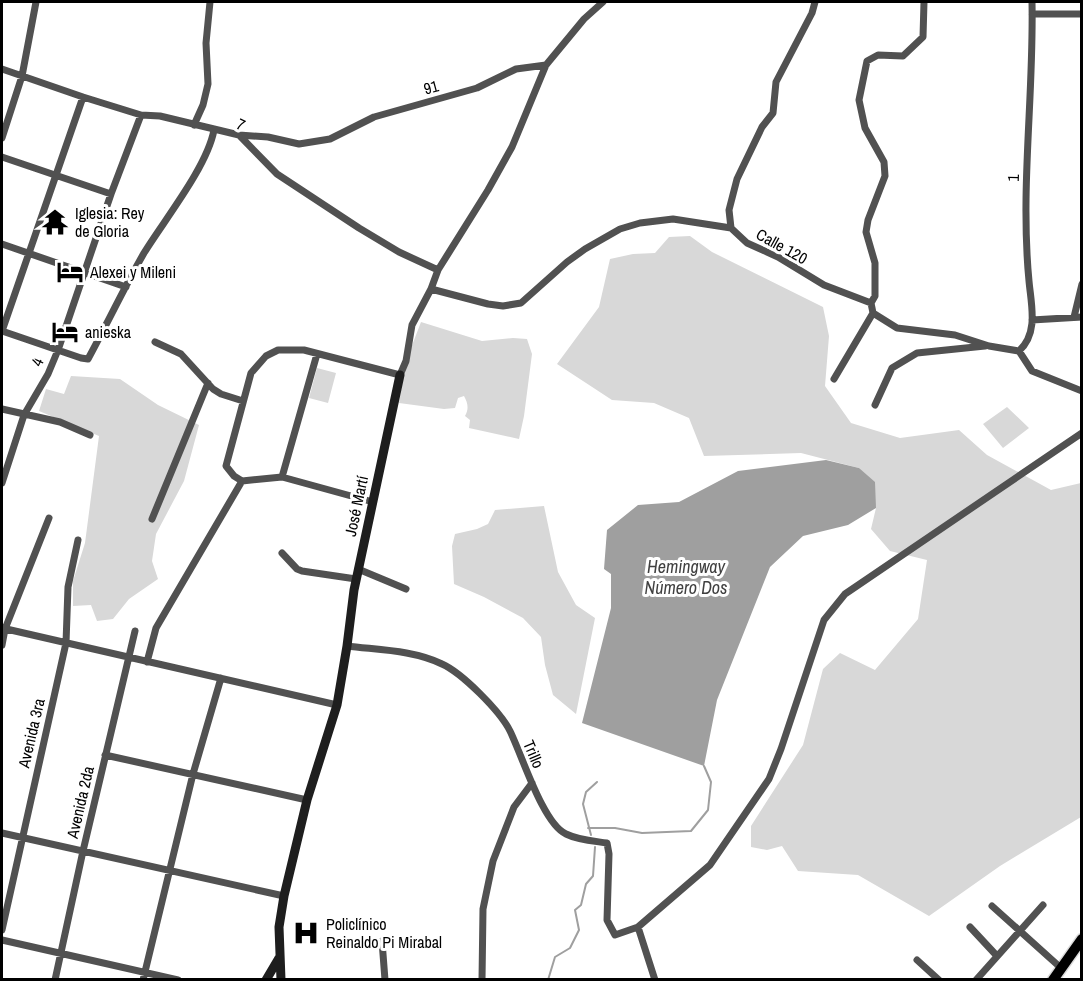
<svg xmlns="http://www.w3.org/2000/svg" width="1083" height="981" font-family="'Archivo Narrow',sans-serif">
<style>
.green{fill:#d8d8d8}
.water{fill:#9f9f9f}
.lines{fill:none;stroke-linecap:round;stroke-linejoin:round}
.stream{stroke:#9f9f9f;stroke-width:2}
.primary-casing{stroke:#dbdbdb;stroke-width:13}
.street{stroke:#515151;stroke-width:7}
.secondary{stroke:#1e1e1e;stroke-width:9}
.primary{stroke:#000;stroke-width:10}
.labels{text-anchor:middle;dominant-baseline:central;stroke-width:6;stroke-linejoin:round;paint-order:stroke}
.street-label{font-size:16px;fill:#000;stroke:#fff}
.poi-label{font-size:16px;fill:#000;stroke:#fff;text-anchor:start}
.water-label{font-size:18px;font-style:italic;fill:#404040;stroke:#fff}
</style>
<rect width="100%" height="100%" fill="#fff"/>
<path class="green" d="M690,236l22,16 111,55 6,29 -4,50 26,37 49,15 59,-8 28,25 64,35 30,-7v334l-81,49 -71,50 -71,-41 -60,-4 -16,-25 -15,4 -16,-3v-21l52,-81 20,-76 17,-16 35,17 43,-51 9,-59 -37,-9 -19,-22 5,-21 -17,-40 -58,-15 -97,3 -15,-38 -35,-15 -42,-3 -55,-36 42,-57 11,-48 23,-5 22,-1 14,-16z
M421,322l61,19 31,-3 14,1 5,15 -8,62 -5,23 -50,-11 1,-8 -5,-4c4,-7 3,-13 -1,-20l-6,2 -3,10 -11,1 -45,-6 7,-42z
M317,368l19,5 -8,30 -19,-5z
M71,376l49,3 38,26 41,20 -15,56 -28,53 -4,27 6,18 -29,20 -16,20 -16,2 -6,-16 -18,1v-25l12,-38 14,-107 -60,-25 7,-22 18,5z
M1007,407l22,21 -26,20 -20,-24z
M544,506l14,66 18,33 19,13 -19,96 -23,-19 -8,-30 -4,-28 -18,-19 -39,-21 -30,-13 -2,-38 3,-12 22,-5 11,-5 7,-14z"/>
<path class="water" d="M826,460l33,8 16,14 1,26 -28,17 -45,11 -33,31 -53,133 -13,66 -122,-43 29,-115v-34l-7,-5 3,-39 31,-25 41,-3 59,-31z"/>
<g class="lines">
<path class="stream" d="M588,828h27l27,5 49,-2 17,-21 3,-28 -7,-16
M591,835l-8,-31 3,-12 11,-10
M548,980l7,-23 15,-9 9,-18 -4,-20 6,-5 5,-21 7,-8 2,-29"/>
<g class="primary-casing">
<path id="primary" d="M1053,980l29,-41"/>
</g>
<path class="street" d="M1032,14h50
M2,69l81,28 58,18 19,1 79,19 29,2 31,7 31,-5 44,-22 103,-29 39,-19 30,-4
M194,125l9,-20 5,-21 -2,-41 4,-41
M239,135l38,39 82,54 40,24 39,18
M2,138l20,-62 14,-74
M2,157l109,37
M731,228l-2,-18 8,-31 25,-52 11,-14 3,-31 36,-69 3,-11
M2,244l124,43
M431,289l57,15 15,2 18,-3 46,-41 18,-13 35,-20 20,-6 33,-4 58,9 16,15 31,14 46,28 47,18 2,10 24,15 58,7 34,11 30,5 13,20 50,20
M871,303l4,-7v-33l-9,-31 2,-12 17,-44 -1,-14 -19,-34 -6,-28 8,-39 11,-6 25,1 20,-19 1,-35
M1074,317l8,-33
M1032,320l50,-3
M2,331l79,27 7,1c19,-35 36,-71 56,-106 21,-34 63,-86 70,-123
M2,331l81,-234
M155,342l26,12 32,35 8,5 22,7
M1019,351c20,-18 12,-47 10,-70 -9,-93 5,-186 3,-279
M834,379l39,-66
M875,405l17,-37 25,-15 68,-7
M2,409l58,13 30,13
M282,477l35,-123
M2,483l22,-68 24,-41 10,-24 53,-156 30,-79
M373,502l-91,-25 -40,4 -8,-5 -8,-10 25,-93 15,-17 12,-6h26l96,25 6,-14 6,-36 19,-36 7,-19 50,-80 24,-43 34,-82 38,-46 19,-17
M152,519l56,-136
M282,553l15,16 5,2 54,8
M358,569l48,20
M2,628l335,77
M2,645l3,-16 44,-111
M347,646c31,4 66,4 95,18 20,9 58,47 68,67 12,24 33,93 56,103 12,6 28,7 41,9l2,11 -2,66 8,15 23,-8 72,-62 59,-86 12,-30 43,-129 21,-26 237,-161
M147,662l9,-34 86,-147
M105,755l202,45
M2,833l282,63
M992,906l69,62
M638,927l17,53
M970,927l27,29
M2,930l64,-287 2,-56 10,-47
M2,940l176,40
M382,941l3,39
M917,960l22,20
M55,980l28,-129 52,-220
M143,980l50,-206 28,-96
M482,980l1,-71 10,-48 21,-54 18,-24
M976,980l67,-75"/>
<path class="secondary" d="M266,980l13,-22
M281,980l-2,-53 5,-31 23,-96 30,-95 10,-59 7,-56 46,-215"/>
<use href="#primary" class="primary"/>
</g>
<defs>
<g id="temple-bare" transform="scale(2.07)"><path d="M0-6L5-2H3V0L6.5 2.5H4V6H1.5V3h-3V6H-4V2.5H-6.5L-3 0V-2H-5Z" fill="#000" stroke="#fff" stroke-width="2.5" paint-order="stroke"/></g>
<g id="hotel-bare" transform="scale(2.07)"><path d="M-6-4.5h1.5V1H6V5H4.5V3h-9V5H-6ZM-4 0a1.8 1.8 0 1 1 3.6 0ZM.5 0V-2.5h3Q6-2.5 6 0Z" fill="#000" stroke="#fff" stroke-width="2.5" paint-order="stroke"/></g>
<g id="hospital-bare" transform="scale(2.07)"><path d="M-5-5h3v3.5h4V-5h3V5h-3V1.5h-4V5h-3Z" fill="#000" stroke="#fff" stroke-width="2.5" paint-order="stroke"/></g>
</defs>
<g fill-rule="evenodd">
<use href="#temple-bare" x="55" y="222"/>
<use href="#hotel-bare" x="70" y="272"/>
<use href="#hotel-bare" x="65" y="332"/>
<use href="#hospital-bare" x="306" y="933"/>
</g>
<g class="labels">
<g class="street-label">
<text transform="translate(431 87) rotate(-15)">91</text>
<text transform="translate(241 124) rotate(25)">7</text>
<text transform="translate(1013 178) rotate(-88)">1</text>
<text transform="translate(782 246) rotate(29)">Calle 120</text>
<text transform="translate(37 362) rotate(-65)">4</text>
<text transform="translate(356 506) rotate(-78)">José Martí</text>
<text transform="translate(31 733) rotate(-77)">Avenida 3ra</text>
<text transform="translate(534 754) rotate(67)">Trillo</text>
<text transform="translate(80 802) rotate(-77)">Avenida 2da</text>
</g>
<g class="poi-label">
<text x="75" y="213">Iglesia: Rey<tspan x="75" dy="18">de Gloria</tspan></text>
<text x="90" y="272">Alexei y Mileni</text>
<text x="85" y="332">anieska</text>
<text x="326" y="924">Policlínico<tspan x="326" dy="18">Reinaldo Pi Mirabal</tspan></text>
</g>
<g class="water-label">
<text x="686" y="566">Hemingway<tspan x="686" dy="21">Número Dos</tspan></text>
</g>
</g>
<rect width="1083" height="981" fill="none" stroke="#000000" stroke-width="6"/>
</svg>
